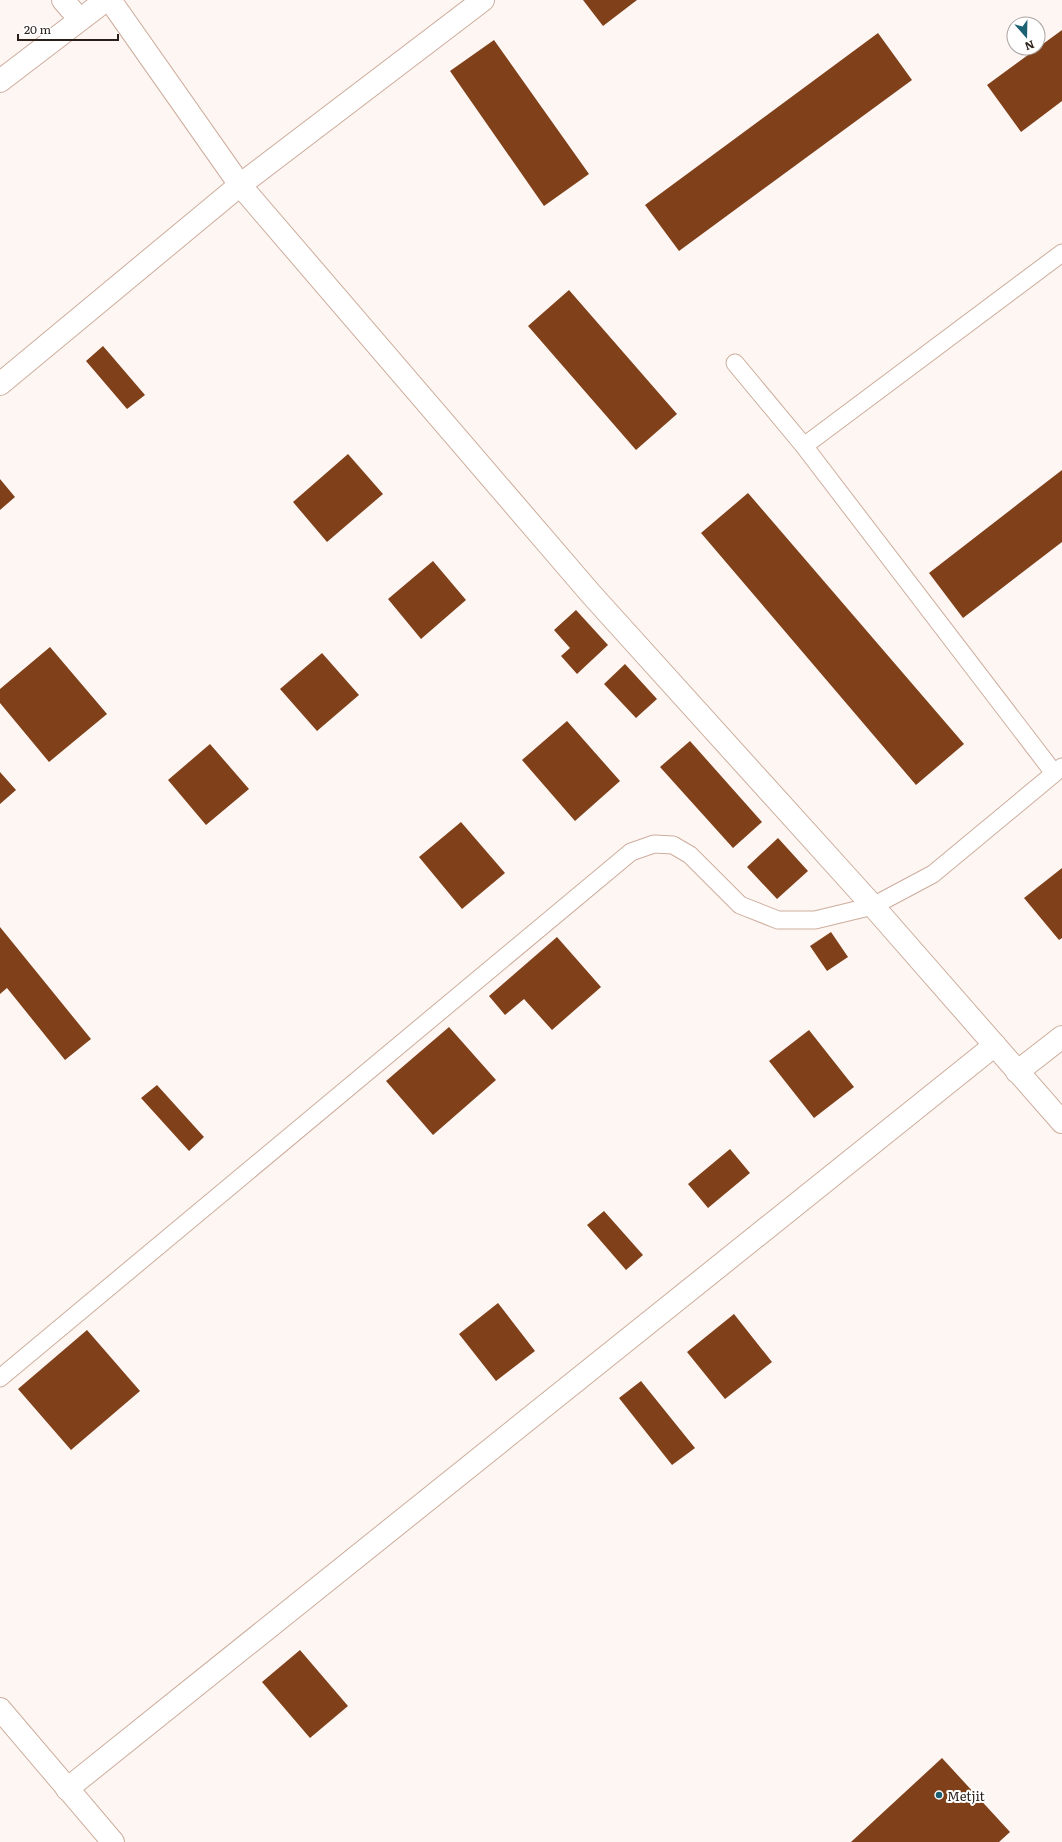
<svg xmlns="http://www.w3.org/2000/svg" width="1062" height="1842" font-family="Literata,serif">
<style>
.building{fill:#80411a}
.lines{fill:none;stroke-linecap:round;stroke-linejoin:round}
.lane-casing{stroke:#cdad9d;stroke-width:19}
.street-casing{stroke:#cdad9d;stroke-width:24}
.secondary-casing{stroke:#cdad9d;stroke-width:24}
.lane{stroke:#fff;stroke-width:17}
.street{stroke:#fff;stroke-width:22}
.secondary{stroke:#fff;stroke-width:22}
.poi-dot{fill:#1c6173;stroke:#fff;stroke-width:1.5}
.labels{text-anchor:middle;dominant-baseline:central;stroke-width:4;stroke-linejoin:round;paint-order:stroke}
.poi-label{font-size:13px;fill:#2a1e18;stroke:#fff;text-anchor:start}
</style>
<rect width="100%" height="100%" fill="#fdf6f3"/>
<path class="building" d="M583,0h54l-34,26z
M1062,30v71l-41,31 -34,-47z
M878,33l34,47 -233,171 -34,-46z
M494,40l95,134 -45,32 -94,-135z
M569,290l108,124 -41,36 -108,-124z
M103,346l42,49 -18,14 -41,-48z
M348,454l35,40 -56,48 -34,-40z
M1062,470v72l-99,76 -34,-45z
M0,479l15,18 -15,13z
M748,493l216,251 -48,41 -215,-252z
M433,561l33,39 -45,39 -33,-40z
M576,610l32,35 -31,29 -16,-18 9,-8 -16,-18z
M50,647l57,67 -58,48 -49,-59v-14z
M322,653l37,42 -42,36 -37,-42z
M625,664l32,35 -21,19 -32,-34z
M567,721l53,60 -45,40 -53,-61z
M690,741l72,81 -29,26 -73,-81z
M210,744l39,45 -43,36 -38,-45z
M0,772l16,18 -16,14z
M461,822l44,51 -43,36 -43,-52z
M778,838l30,33 -31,28 -30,-32z
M1062,868v70l-3,2 -35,-42z
M0,927l91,112 -26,21 -58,-72 -7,6z
M831,932l17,25 -21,14 -17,-25z
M557,937l44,50 -49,43 -28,-31 -19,16 -16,-19z
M449,1027l47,53 -63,55 -47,-54z
M809,1030l45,57 -40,31 -45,-57z
M157,1085l47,52 -15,14 -48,-53z
M730,1149l20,24 -42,35 -20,-24z
M604,1211l39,44 -17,15 -39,-45z
M498,1303l37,48 -39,30 -37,-47z
M734,1314l38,48 -47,37 -38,-47z
M87,1330l53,61 -69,59 -53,-61z
M641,1381l54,67 -23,17 -53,-67z
M300,1650l48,56 -38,32 -48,-56z
M942,1758l68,74 -11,10h-148z"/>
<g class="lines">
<g class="lane-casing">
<path id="lane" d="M735,363l69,83 250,327
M804,446l258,-193
M0,1378l631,-526 23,-8 19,1 17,10 50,50 38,15h37l58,-14 60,-32 129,-107"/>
</g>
<g class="street-casing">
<path id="street" d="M63,0l17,20
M110,0l130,185 351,409 282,312 189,216
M0,81l106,-81
M0,384l240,-199 243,-185
M1017,1072l45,-35
M67,1789l928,-744"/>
</g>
<g class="secondary-casing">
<path id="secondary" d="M0,1709l113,133"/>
</g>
<use href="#lane" class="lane"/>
<use href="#street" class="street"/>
<use href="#secondary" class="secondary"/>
</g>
<circle class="poi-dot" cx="939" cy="1795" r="4"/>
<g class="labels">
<g class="poi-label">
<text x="947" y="1795">Metjit</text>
</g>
</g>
<g transform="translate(1026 36) rotate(160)"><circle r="19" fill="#ffffff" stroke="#aaa5a3"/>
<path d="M0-3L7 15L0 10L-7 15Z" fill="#1c6173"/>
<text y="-6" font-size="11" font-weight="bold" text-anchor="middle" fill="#2a1e18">N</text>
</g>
<path d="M18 34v6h100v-6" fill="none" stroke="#2a1e18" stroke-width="2"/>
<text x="24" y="34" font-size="12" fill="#2a1e18" stroke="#ffffff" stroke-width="3" paint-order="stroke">20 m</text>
</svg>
